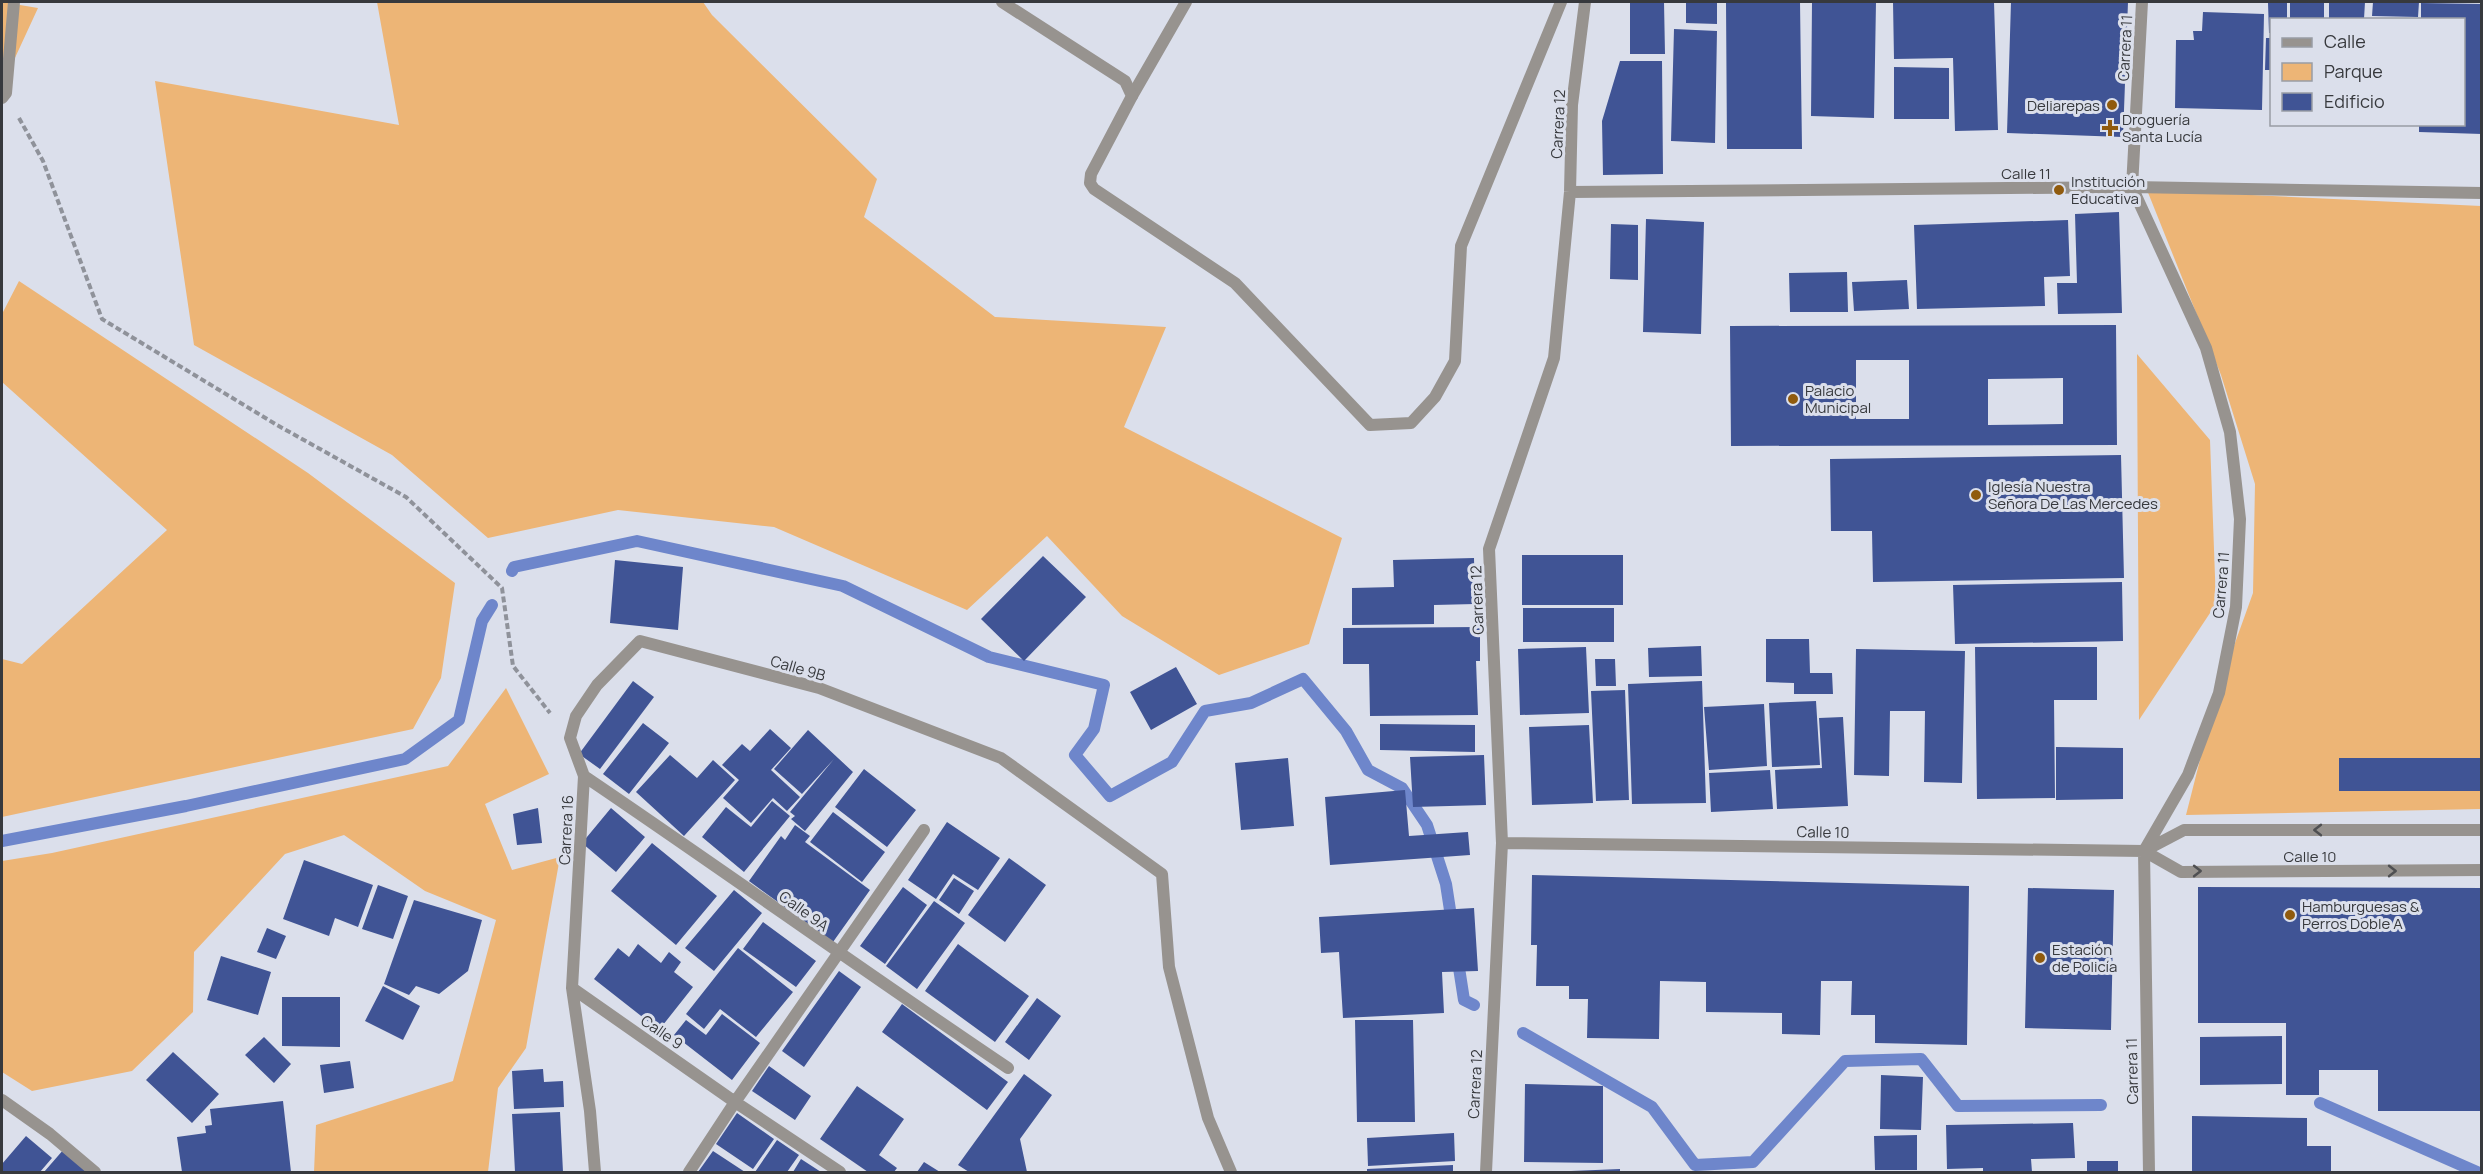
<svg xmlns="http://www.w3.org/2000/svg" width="2483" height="1174" font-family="Manrope,sans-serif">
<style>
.green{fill:#edb576}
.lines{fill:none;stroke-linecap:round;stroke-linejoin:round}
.stream{stroke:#6e86cb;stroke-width:12}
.building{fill:#405495;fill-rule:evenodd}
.path{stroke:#8f929a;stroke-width:4;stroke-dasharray:6 3;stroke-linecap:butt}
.lane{stroke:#97938f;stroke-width:12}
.street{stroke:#97938f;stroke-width:12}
.oneway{stroke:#4f5052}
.poi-dot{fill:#905b0e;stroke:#dbdfeb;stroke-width:2}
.labels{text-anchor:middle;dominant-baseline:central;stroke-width:6;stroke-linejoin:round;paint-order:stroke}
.street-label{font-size:15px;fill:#37393d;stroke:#dbdfeb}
.poi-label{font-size:15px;fill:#37393d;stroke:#dbdfeb;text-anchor:start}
</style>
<rect width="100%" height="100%" fill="#dbdfeb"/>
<path class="green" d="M2,2l36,6 -36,78z
M377,2h326l9,13 165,164 -13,38 131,100 171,10 -42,100 218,111 -33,106 -90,31 -97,-59 -75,-80 -80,74 -193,-83 -156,-17 -130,28 -96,-83 -198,-110 -39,-264 244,44z
M2147,190l334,16v603l-295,6 31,-122 36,-100 2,-109 -34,-109z
M19,281l289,192 147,110 -14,95 -28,51 -411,88v-158l20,5 145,-134 -165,-148v-68z
M2137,354l73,86 6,164 -77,116z
M506,688l43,86 -64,30 27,66 48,-13 -34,191 -28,40 -10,84h-174l2,-47 137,-44 43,-161 -71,-29 -81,-56 -59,19 -91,98 -1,60 -61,59 -100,20 -30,-19v-211l50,-8 396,-87z"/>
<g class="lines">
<path class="stream" d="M512,571l2,-4 123,-26 206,45 146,71 115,28 -10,44 -19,26 35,41 62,-34 33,-51 46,-8 52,-24 43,52 22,39 34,18 25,37 19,59 6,39
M2,841l184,-35 219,-47 54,-39 23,-99 10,-16
M1457,955l7,45 10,5
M1523,1033l129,74 43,58 58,-3 92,-101 76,-2 37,47 143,-1
M2320,1103l157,69"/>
</g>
<path class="building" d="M1630,2h34l1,52h-35z
M1686,2h31v22l-31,-1z
M1726,2h74l2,147h-75z
M1812,2h64l-2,116 -63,-2z
M1893,2h101l4,128 -43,1 -2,-73 -59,1z
M2011,2h117l-5,135 -116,-4z
M2290,2h34v18h-34z
M2329,2h36l-1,17 -35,-1z
M2373,2h46l-1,15 -46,-1z
M2268,3h19v17h-15v13h-3z
M2421,3l61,1v130l-63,-2v-8h45v-104h-43z
M2203,12l61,2 -2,96 -87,-2 1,-68h18l-1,-9h9z
M1674,29l43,2 -2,112 -44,-2z
M2266,38h6v32h-7z
M1620,61h42l1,113 -60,1 -1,-54z
M1894,67l55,1v51h-55z
M2119,212l3,101 -64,1 -1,-31h20l-2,-69z
M1646,219l58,3 -3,112 -58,-2z
M2068,220l2,56 -26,1 1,29 -128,3 -3,-84z
M1611,224l27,1v55l-28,-1z
M1847,272l1,40h-58l-1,-39z
M1907,280l2,29 -55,2 -2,-29z
M2116,325l1,120 -386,1 -1,-120zM1856,360h53v59h-53zM2063,378v46l-75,1v-46z
M2121,455l3,123 -251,4 -1,-51h-41l-1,-72z
M1522,555h101v50h-101z
M1043,556l43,41 -62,64 -43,-42z
M1474,558l1,46 -41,1v19l-82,1v-37l42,-1 -1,-27z
M615,560l68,7 -5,63 -68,-7z
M2122,582l1,59 -168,3 -2,-59z
M1523,608h91v34h-91z
M1480,627v34h-4l2,54 -108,1 -1,-52h-26v-36z
M1766,639h43l1,34h22l1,21h-39v-11l-28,-1z
M1701,646l1,30 -53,1 -1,-29z
M1586,647l3,66 -69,2 -2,-66z
M1975,647h122v53h-43l1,98 -78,1z
M1856,649l109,2 -3,132 -38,-1 1,-71h-35l-1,65 -35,-1z
M1595,659h20l1,27h-20z
M1176,667l21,37 -46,26 -21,-38z
M633,681l21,16 -54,72 -21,-15z
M1702,681l4,122 -74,1 -4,-120z
M1625,690l4,110 -33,1 -5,-110z
M1816,701l4,64 -48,2 -3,-64z
M1764,704l3,62 -58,4 -5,-63z
M1843,717l5,89 -71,3 -2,-39 47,-2 -3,-50z
M643,723l26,20 -40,51 -26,-20z
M1380,724l95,1v27l-95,-2z
M1589,725l4,78 -61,2 -3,-78z
M770,729l21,19 -20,22 29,27 -13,14 -14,-13 -22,25 -28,-25 16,-18 -17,-15 20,-21 8,7z
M808,730l45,42 -48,59 -14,-12 4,-3 -5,-4 44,-53 -32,35 -28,-25z
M2056,747l67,1v51l-67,1z
M670,755l27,23 16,-18 22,20 -51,56 -48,-44z
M1484,755l2,50 -73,2 -3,-50z
M1288,758l6,68 -53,4 -6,-67z
M2339,758h143v33h-143z
M864,769l52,41 -29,37 -52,-40z
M1770,770l3,39 -62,3 -2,-39z
M1405,790l4,46 59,-4 2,23 -140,10 -5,-68z
M772,801l18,15 -46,56 -42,-35 24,-30 25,20z
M538,808l4,35 -25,2 -4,-31z
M611,808l34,29 -29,35 -34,-29z
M833,812l52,40 -23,30 -52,-40z
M947,822l53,36 -22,32 -25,-16 -17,25 -28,-19z
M795,825l15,11 -5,6 65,48 -37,52 -84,-61 32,-45 4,4z
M652,843l65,53 -41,49 -65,-54z
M1009,858l37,27 -41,57 -37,-27z
M304,860l69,25 -15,42 -23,-9 -6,18 -46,-17z
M1532,875l437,11 -2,159 -92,-2v-28h-24l1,-34h-31l-1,54 -38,-1v-21l-76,-1v-30l-46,-1 -1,58 -72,-1 1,-39h-19v-13h-33l1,-41h-6z
M954,878l20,13 -15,23 -20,-14z
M378,885l30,11 -15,43 -31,-10z
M903,887l24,18 -42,59 -25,-18z
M2198,887l284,1v223h-104v-41h-59v25h-33v-72h-88z
M2028,888l86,2 -3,140 -86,-2z
M734,890l28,23 -48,58 -29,-23z
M414,900l68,20 -14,51 -29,23 -23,-8 -7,9 -25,-11z
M934,901l31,22 -48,66 -31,-23z
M1474,908l4,63 -36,1 2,41 -101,5 -4,-66 -18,1 -2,-36z
M763,922l53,39 -20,26 -53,-38z
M267,928l19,8 -10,23 -19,-7z
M638,944l23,19 8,-11 12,10 -7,10 19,15 -34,43 -65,-51 24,-31 11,9z
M958,944l71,52 -34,46 -70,-51z
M738,948l55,44 -37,45 -36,-28 -16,20 -18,-15z
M221,956l50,16 -13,43 -51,-15z
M839,971l22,16 -57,80 -22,-16z
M383,986l37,20 -17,34 -38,-19z
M282,997h58v50l-58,-1z
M1037,998l24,18 -32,44 -24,-18z
M902,1004l106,78 -21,28 -105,-78z
M722,1014l38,29 -28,37 -58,-45 12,-15 20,15z
M1355,1020h58l2,102h-58z
M2282,1036v48l-82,1v-48z
M264,1037l27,27 -17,19 -29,-28z
M173,1052l46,42 -27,29 -46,-43z
M350,1061l4,27 -30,5 -4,-28z
M769,1066l42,30 -16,24 -43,-29z
M543,1069l1,13 19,-1 1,26 -50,2 -2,-38z
M1024,1074l28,21 -32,44 7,33h-58l-11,-7z
M1881,1075l42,2 -2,53 -41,-1z
M1525,1084l78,2v77l-79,-1z
M857,1086l47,33 -25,36 18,13 -3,4h-26l-48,-33z
M283,1101l8,71h-109l-5,-35 29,-4 -1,-7 7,-1 -2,-16z
M560,1112l3,60h-48l-3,-58z
M737,1113l37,26 -21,30 -37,-25z
M2192,1116l115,2v28h24v26h-139z
M2073,1123l2,35 -44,1 1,13h-49v-4l-36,1 -1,-44z
M1454,1133l1,28 -87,5 -1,-28z
M1917,1135v35h-42l-1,-34z
M26,1136l26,22 -12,14h-38v-8z
M777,1140l22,15 -12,17h-32z
M64,1149l27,23h-47z
M713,1151l32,21h-47z
M801,1159l20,13h-28z
M2087,1161h31v11h-31z
M924,1162l16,10h-23z
M1453,1165v7h-86v-3z
M1620,1169v3h-49v-1z"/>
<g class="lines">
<path class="path" d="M19,118l24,43 59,158 175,106 129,72 96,91 11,78 37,47"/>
<path class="lane" d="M1132,96l54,-94"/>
<path class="street" d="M1002,2l123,79 7,15 -41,78 -1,9 4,6 141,94 135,142 41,-2 24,-26 20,-36 6,-115 100,-244
M2142,2l-10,185 74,161 24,84 10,87 -4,88 -17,86 -31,82 -44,76 5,321
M2,98l4,-5 8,-91
M1570,192l562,-5 350,6
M584,776c142,96 281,196 424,292
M1502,843l642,8 40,-21h298
M2144,851l37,21 301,-2
M572,988l163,114 -46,70
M2,1100l48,34 45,38
M595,1172l-5,-61 -18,-123 12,-212 -14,-38 6,-22 21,-31 43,-44 179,47 182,70 161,116 7,93 39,151 23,54
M840,1172l-105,-70 189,-272
M1486,1172l16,-329 -13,-294 65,-191 16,-166 2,-87 13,-103"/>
</g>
<defs><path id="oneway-chevron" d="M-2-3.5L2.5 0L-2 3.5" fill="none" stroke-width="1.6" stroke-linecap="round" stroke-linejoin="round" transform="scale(1.5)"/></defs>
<g class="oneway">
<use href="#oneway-chevron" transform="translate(2318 830) rotate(-180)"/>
<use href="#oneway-chevron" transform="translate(2197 871)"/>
<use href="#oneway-chevron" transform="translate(2392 871)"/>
</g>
<g class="poi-dot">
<circle cx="2112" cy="105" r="6"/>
<path d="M2107 119h6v6h6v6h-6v6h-6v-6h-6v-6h6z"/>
<circle cx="2059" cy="190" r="6"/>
<circle cx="1793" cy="399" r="6"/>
<circle cx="1976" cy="495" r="6"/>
<circle cx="2290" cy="915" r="6"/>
<circle cx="2040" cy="958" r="6"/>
</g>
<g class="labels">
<g class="street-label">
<text transform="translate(2125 48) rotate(-87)">Carrera 11</text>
<text transform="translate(1558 124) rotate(-87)">Carrera 12</text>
<text x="2026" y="173">Calle 11</text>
<text transform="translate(2221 585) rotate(-85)">Carrera 11</text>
<text transform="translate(1477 600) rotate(-92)">Carrera 12</text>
<text transform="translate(798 668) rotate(16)">Calle 9B</text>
<text transform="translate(566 830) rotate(-87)">Carrera 16</text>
<text transform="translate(1823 832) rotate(1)">Calle 10</text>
<text x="2310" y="856">Calle 10</text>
<text transform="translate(804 911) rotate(36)">Calle 9A</text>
<text transform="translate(662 1032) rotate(35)">Calle 9</text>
<text transform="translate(2132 1071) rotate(-91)">Carrera 11</text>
<text transform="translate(1475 1084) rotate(-87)">Carrera 12</text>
</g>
<g class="poi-label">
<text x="2100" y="105" text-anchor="end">Deliarepas</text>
<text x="2122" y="119">Droguería<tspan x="2122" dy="17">Santa Lucía</tspan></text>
<text x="2071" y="181">Institución<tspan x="2071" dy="17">Educativa</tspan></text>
<text x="1805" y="390">Palacio<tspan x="1805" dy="17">Municipal</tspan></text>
<text x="1988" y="486">Iglesía Nuestra<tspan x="1988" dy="17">Señora De Las Mercedes</tspan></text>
<text x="2302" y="906">Hamburguesas &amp;<tspan x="2302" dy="17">Perros Doble A</tspan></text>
<text x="2052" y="949">Estación<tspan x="2052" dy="17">de Policía</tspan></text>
</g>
</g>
<rect width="2483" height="1174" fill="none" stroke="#37393d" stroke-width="6"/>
<rect x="2270" y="18" width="195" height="108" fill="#dbdfeb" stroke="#999da5" stroke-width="1.5"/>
<rect x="2282" y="38" width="30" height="9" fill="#97938f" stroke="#999da5" stroke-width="1.5"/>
<text x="2324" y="48" font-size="18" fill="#37393d">Calle</text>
<rect x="2282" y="63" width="30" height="18" fill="#edb576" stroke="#999da5" stroke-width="1.5"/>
<text x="2324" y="78" font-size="18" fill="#37393d">Parque</text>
<rect x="2282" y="93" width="30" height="18" fill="#405495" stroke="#999da5" stroke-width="1.5"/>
<text x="2324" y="108" font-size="18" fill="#37393d">Edificio</text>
</svg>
